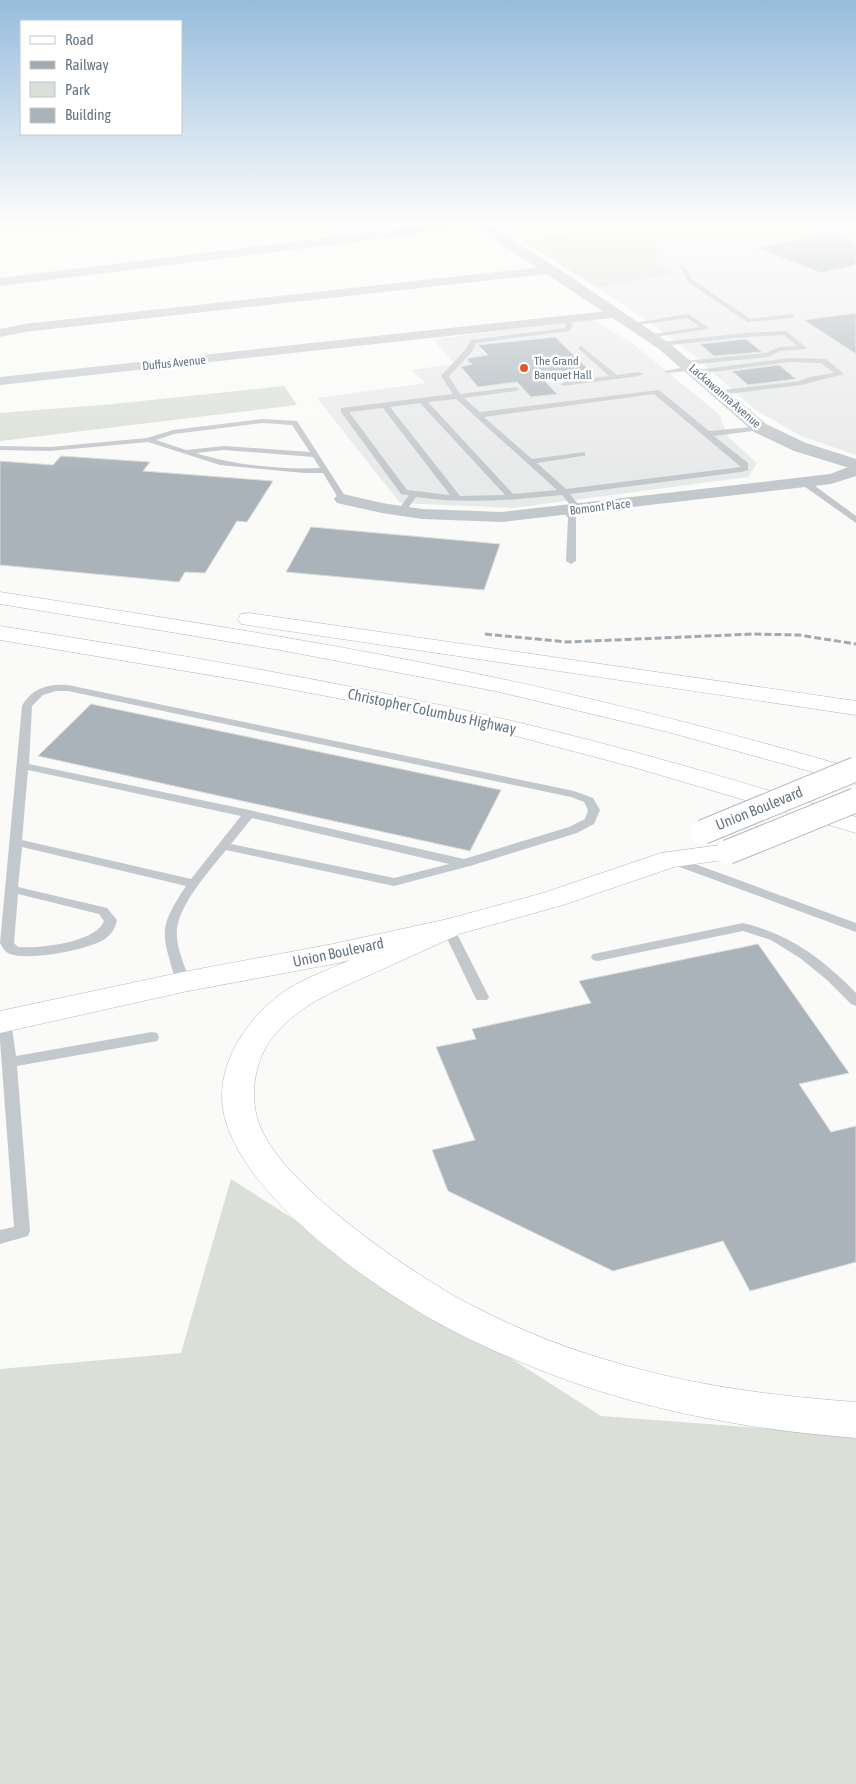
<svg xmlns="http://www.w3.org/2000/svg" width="856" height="1784" font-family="'Asap Condensed',sans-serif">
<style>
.built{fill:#e8e9e9}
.green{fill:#dadfd7}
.building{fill:#aab3b9;stroke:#dcdcda}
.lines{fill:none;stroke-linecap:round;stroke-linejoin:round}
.primary-casing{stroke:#b5babe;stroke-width:1}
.motorway-casing{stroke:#b4b9bd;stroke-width:1}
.service{fill:#c3c8cc;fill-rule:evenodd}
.minor{fill:#c3c8cc;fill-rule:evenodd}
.tertiary{fill:#c3c8cc;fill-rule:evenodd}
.primary{fill:#fff;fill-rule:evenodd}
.motorway{fill:#fff;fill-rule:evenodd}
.rail{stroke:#a2aab0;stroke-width:3;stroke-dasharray:7 3;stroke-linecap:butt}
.primary-bridge-casing{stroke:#b5babe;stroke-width:26;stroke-linecap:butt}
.primary-bridge{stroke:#fff;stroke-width:24}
.poi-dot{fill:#e4572e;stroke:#fff;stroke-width:2}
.labels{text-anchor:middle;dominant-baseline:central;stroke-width:5;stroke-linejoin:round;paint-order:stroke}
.far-poi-label{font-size:12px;fill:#657683;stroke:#fff;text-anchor:start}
.far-street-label{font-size:12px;fill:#657683;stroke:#fff}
.street-label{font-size:15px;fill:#657683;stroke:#fff}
</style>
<rect width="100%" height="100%" fill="#fafaf8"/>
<path class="built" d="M659,225h189l8,3v227l-55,-19 -47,-27 -63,-56 -66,-48 -27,-17 71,-13 -17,-13 5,-8 5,-23 6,-4z
M592,319l40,24 88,72 8,22 29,26 -9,14 -235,31 -113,-5 -83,-105 109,-15 -15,-13 43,-6 -21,-25z"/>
<path class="green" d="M631,225h28l9,2 -6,4 -5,23 7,5 -11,3 18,8 -2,5 -71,13 -75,-47z
M284,386l13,19 -297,36v-28l113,-9z
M231,1179l370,237 255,19v349h-856v-415l181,-16z"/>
<path class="building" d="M831,233l25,9v23l-35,8 -63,-25z
M856,313v41l-52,-34z
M555,337l34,33 -36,4 3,4 -13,1 14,15 -26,3 -14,-15 -39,5 -17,-20 11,-3 -5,-4 2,-2 19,-3 -10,-10z
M746,339l16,13 -48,4 -14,-12z
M779,365l17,14 -48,6 -16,-14z
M61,456l89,6 -7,9 130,10 -26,41 -10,-1 -32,52 -20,-1 -6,10 -179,-17v-104l53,4z
M311,527l189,17 -16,46 -198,-18z
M91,704l410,86 -31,61 -432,-95z
M758,944l91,129 -50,11 32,48 25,-6v136l-106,29 -27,-50 -110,30 -165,-80 -16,-41 43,-10 -39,-93 40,-8 -4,-10 119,-26 -12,-22z"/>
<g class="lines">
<g class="primary-casing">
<path id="primary" d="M728,844l9,2 4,6 -4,6 -63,9 -111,38 -115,32 -115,27 -150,28 -183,41v-22l183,-39 150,-28 115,-25 95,-26 118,-40z"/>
</g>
<g class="motorway-casing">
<path id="motorway" d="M0,592c145,23 290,44 434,73 142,28 283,64 422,104v15l-188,-52 -173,-41 -215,-41 -280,-46z
M249,613l607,88v14l-615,-91 -3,-5 3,-5z
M0,626c171,27 343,56 512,95 116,27 230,61 344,96v16l-223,-66 -121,-32 -127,-28 -128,-24 -257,-43z
M448,919l10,2 4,7 -4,7c-29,13 -57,26 -86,39 -38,17 -77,32 -102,67 -16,23 -20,54 -12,80 19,60 144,145 198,176 48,26 99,48 151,63 81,25 165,36 249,42v36c-115,-9 -226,-30 -333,-75 -31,-13 -62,-27 -92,-44 -67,-38 -182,-121 -205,-197 -15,-48 15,-97 52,-126 22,-17 51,-26 76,-38 31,-13 62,-31 94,-39z"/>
</g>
<path class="service" d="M687,225h12l-10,3z
M680,266h4l9,14 57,39 42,-5 3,2 -3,2 -45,4 -59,-40z
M688,314l20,13v2l-59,9 -2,-1v-2l53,-8 -13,-9 -56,8 -3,-2z
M565,318l8,7 -4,6 -93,12 -4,9 -23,24 11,18 56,-7 4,2 -4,2 -52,7 16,14 179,-22 50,41 54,-5v4h-3l-46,6 34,27v7l-7,2 -171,22 12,15 -4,3 -3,-1 -13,-16c-49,5 -97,9 -146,2l-12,17h-6l-1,-2 12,-17 -8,-1 -60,-82v-4l112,-14 -12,-18 25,-27 5,-9 94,-12 1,-3 -4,-5zM654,394l87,73 -175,22 -29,-26 45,-7h3v-4l-53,7 -48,-42zM456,399l101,91 -44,4 -85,-92zM420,403l85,92 -45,1 -70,-89zM383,408l67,87 -43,-5 -58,-78z
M786,331l20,16v2l-26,2 -12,6 -82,8 -4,-2 1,-2 83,-8 13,-6 18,-1 -13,-11 -39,2 -84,9 -4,-2 4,-2 84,-9z
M581,346l36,29 22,-3 4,2 -4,2 -77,10 -1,-2 4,-2 44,-6 -30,-27v-2z
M790,358l36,1 18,15 -43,11 -83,10h-3v-4l84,-10 11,-4 24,-4 -13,-10 -31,-1 -93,12 -4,-2 4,-2z
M692,366h3v4l-27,3 -4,-2z
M263,419l34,2 50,78 -1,2h-6l-17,-28h-19l-84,-8 -72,-23 -98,9 -50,-1v-4l50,1 97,-9 26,-8zM263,423l29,2 18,27 -86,-6 -38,4 -30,-10 18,-6zM224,450l89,7 7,11c-39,2 -87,-3 -124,-15z
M801,480h6l49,36v7l-55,-39z
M567,508l3,1 6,9v43l-5,3 -5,-3 2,-43 -5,-7z
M68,685l506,106 19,7 7,12 -6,14 -17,9 -107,33 -76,20 -168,-36c-16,20 -46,53 -49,79 -2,17 8,37 13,53l-2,3h-10l-2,-3c-14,-49 -19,-52 10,-96l-164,-39 -4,40 89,21 10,12c-2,8 -5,14 -12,19 -17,11 -76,22 -95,15 -5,-2 -7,-6 -10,-11l22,-237c10,-18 26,-22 46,-21zM56,691h12l503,106 13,5 4,8 -3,9 -16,8 -105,32 -215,-49 -220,-46 3,-58 11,-11zM28,770l213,46 -50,63 -169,-39zM252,818l197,46 -55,14 -163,-34zM18,894l81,20 5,7c-7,21 -65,28 -86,26l-4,-4z
M670,855l186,68v9l-190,-70 -2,-3z
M743,923c46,11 80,36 113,70v13l-5,-2 -24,-24 -27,-22 -29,-18 -28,-9 -145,30 -5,-1 -2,-3 2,-3 5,-1z
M448,924l6,4 35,69 -2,3h-10l-2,-3 -33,-69z
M4,1016l5,2 2,3 5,35 136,-24 5,1 2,4 -2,4 -5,1 -135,24 13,165 -2,5 -28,8v-14l14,-3 -14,-186v-24z"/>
<path class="minor" d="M0,225h143l-6,4 -137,4z
M551,266l6,4 -2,3 -531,59 -24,5v-8l24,-5z
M616,310l5,1 2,3 -2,3 -621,68v-8z
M856,464v12l-25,8 -329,38 -80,-3 -40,-6 -45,-10 -3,-4 3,-4 6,-1 39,9 40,6 80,3 328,-38z"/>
<path class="tertiary" d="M431,225h36l-6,4 -461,57v-8z
M473,225h15l68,42 113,76 97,81 40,19 50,16v11l-62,-19 -40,-19 -95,-83z"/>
<use href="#primary" class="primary"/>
<use href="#motorway" class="motorway"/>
<path class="rail" d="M485,634l82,8 187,-8 45,1 57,9"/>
<g class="primary-bridge-casing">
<path id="primary-bridge" d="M703,832l153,-63
M728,852l128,-52"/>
</g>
<use href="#primary-bridge" class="primary-bridge"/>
</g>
<linearGradient id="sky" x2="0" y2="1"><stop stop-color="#96bcdc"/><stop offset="0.47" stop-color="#fdfdfc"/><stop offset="1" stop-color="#fdfdfc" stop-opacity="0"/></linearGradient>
<rect width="856" height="475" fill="url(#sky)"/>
<circle class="poi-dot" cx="524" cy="368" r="5"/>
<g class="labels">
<g class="far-poi-label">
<text x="534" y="361">The Grand<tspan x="534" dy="14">Banquet Hall</tspan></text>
</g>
<g class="far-street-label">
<text transform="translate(174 363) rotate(-6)">Duffus Avenue</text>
<text transform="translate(725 396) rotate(41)">Lackawanna Avenue</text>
<text transform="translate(600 507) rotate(-7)">Bomont Place</text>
</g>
<g class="street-label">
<text transform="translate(432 711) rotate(12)">Christopher Columbus Highway</text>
<text transform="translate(759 808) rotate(-22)">Union Boulevard</text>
<text transform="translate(338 952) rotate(-12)">Union Boulevard</text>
</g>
</g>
<rect x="20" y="20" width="162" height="115" fill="#ffffff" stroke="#c1c8cd"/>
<rect x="30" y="36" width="25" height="8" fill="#ffffff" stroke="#c1c8cd"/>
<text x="65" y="45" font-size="15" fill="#657683">Road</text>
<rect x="30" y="61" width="25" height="8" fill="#a2aab0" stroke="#c1c8cd"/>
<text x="65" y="70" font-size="15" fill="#657683">Railway</text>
<rect x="30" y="82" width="25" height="15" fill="#dadfd7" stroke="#c1c8cd"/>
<text x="65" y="95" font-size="15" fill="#657683">Park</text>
<rect x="30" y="108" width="25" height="15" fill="#aab3b9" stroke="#c1c8cd"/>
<text x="65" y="120" font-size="15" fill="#657683">Building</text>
</svg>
